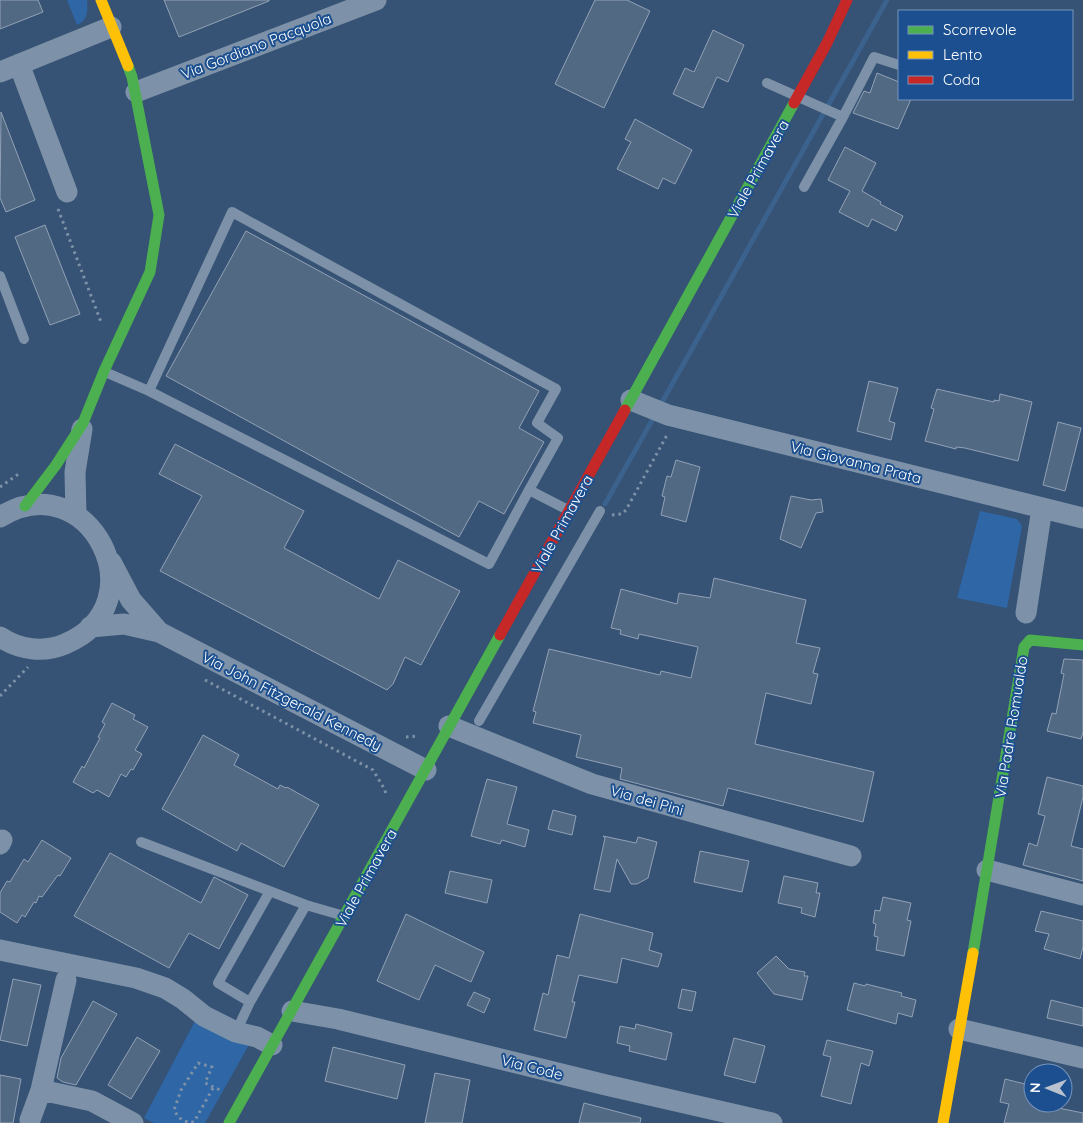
<svg xmlns="http://www.w3.org/2000/svg" width="1083" height="1123" font-family="Quicksand,sans-serif">
<style>
.green{fill:#2f66a5}
.lines{fill:none;stroke-linecap:round;stroke-linejoin:round}
.stream{stroke:#3b618d;stroke-width:5}
.building{fill:#526984;stroke:#92a2b6}
.path{stroke:#7d92a8;stroke-width:3;stroke-dasharray:2.5 4;stroke-linecap:butt}
.lane{stroke:#7d92a8;stroke-width:10}
.street{stroke:#7d92a8;stroke-width:21}
.fast{stroke:#4caf50;stroke-width:11}
.slow{stroke:#ffc107;stroke-width:11}
.jam{stroke:#c62828;stroke-width:11}
.labels{text-anchor:middle;dominant-baseline:central;stroke-width:4;stroke-linejoin:round;paint-order:stroke}
.street-label{font-size:15px;fill:#fff;stroke:#1b4f8f}
</style>
<rect width="100%" height="100%" fill="#365274"/>
<path class="green" d="M67,0h20c1,11 1,20 -10,25z
M980,511l37,8 5,7 -15,82 -50,-10z
M195,1021l55,22 -45,80h-51l-10,-5z"/>
<g class="lines">
<path class="stream" d="M660,406l227,-406
M605,504l50,-89"/>
</g>
<path class="building" d="M0,0h38l5,12 -43,17z
M164,0h105v1l-90,36z
M595,0h32l23,11 -46,97 -49,-24z
M713,30l31,15 -16,37 -11,-5 -14,31 -30,-14 12,-26 9,4z
M877,73l22,9v17h12l-13,30 -45,-16 11,-22 6,2z
M1,112l34,88 -29,12 -6,-14z
M635,119l57,31 -17,34 -12,-6 -5,11 -41,-20 14,-27 -6,-3z
M845,147l31,16 -14,28 19,11 -1,2 23,12 -7,15 -24,-12 -4,8 -29,-15 11,-21 -22,-11z
M45,225l35,89 -30,11 -35,-88z
M246,231l293,160 -20,37 25,14 -40,72 -25,-13 -20,36 -293,-161z
M869,381l29,7 -9,33 6,2 -4,17 -34,-9z
M937,389l57,13v-2l5,1 1,-7 32,8 -14,59 -53,-13 -9,-1v2l-31,-8 9,-32 -3,-1z
M1058,422l23,6 -16,63 -22,-6z
M175,444l129,67 -20,37 95,51 19,-39 62,31 -39,74 -16,-8 -12,27 -6,6 -227,-119 42,-75 -43,-22z
M676,460l24,7 -14,55 -25,-7 4,-18 -3,-1 5,-20 4,1z
M791,496l20,4 10,-1 2,13 -7,1 -15,35 -21,-9z
M714,578l92,22 -10,43 24,5 -7,25 5,1 -7,30 -45,-11 -11,51 119,28 -11,50 -135,-34 -5,18 -103,-27 2,-11 -46,-11 5,-22 -48,-12 3,-11 -3,-1 16,-62 111,26 1,-4 30,7 7,-31 -59,-13 -1,5 -18,-5 1,-4 -10,-2 10,-39 56,15 2,-11 31,5z
M1064,659l19,1v72l-2,7 -34,-8 5,-18 4,1 8,-40 -3,-1z
M112,703l23,12 -2,4 15,8 -13,23 7,4 -9,16 -2,-1 -5,8 -5,-3 -12,23 -12,-7 -4,3 -20,-11 9,-16 2,2 16,-30 -2,-1 7,-13 -3,-2z
M203,735l36,20 -5,10 44,24 2,-4 6,3 1,-1 32,18 -35,62 -43,-24 -4,8 -75,-42z
M1047,777l36,9v11l-12,49 12,3v32l-60,-16 6,-22 8,3 8,-30 -7,-2z
M487,779l30,8 -10,37 22,6 -4,17 -23,-7 -2,4 -29,-8z
M553,810l23,6 -4,19 -24,-6z
M603,836l33,7 2,-6 19,5 -9,36 -11,6h-6l-14,-25 -7,33 -16,-3 11,-51z
M42,840l29,18 -11,18 -2,-1 -16,22 -3,-1 -3,7 -2,-1 -9,15 -3,-2 -5,8 -17,-11v-19l7,-12 3,1 14,-23 4,3z
M700,851l49,10 -7,31 -48,-10z
M110,853l91,50 13,-26 34,18 -29,54 -30,-16 -20,35 -95,-52z
M450,871l42,9 -5,23 -42,-10z
M784,876l34,7 -2,10h4l-5,24 -14,-4 1,-5 -24,-5z
M883,897l28,6 -4,17 4,1 -7,35 -28,-6 2,-13 -4,-1 2,-12 -3,-1 2,-13 5,1z
M1041,911l42,10v26l-3,12 -36,-10 5,-15 -14,-3z
M406,914l78,38 -13,30 -36,-17 -16,35 -42,-19z
M580,914l73,19 -4,17 13,4 -4,13 -36,-9 -5,25 -38,-8 -7,27h3l-9,36 -32,-8 9,-37 5,2 9,-40 12,3z
M776,956l13,13 16,3 -1,4h4l-6,24 -28,-6 -17,-21z
M13,979l28,6 -14,61 -27,-6z
M854,983l11,3 1,-2 36,9 -1,3 15,4 -4,17 -14,-4 -2,11 -49,-14z
M682,989l14,3 -4,19 -14,-3z
M474,992l16,7 -6,14 -17,-8z
M1051,1000l32,8v18l-36,-8z
M93,1001l24,13 -41,71 -13,-3 -6,-4 4,-20z
M636,1024l36,9 -6,27 -37,-9 1,-5 -13,-3 3,-17 15,3z
M137,1037l23,14 -29,48 -23,-14z
M734,1038l31,8 -10,37 -31,-8z
M827,1040l46,11 -4,15 -8,-3 -10,41 -30,-8 10,-39 -8,-2z
M333,1047l72,18 -8,34 -72,-18z
M435,1073l35,7 -8,43h-37z
M0,1075l21,4 -8,44h-13z
M1005,1079l28,7v17h11v2l39,8v10h-79l5,-19 -9,-2z
M584,1103l57,15 -1,5h-61z"/>
<g class="lines">
<path class="path" d="M58,209l43,113
M0,487l20,-14
M612,515l10,-1 4,-4 41,-75
M205,680l168,90 12,20 1,7
M0,696l28,-29
M406,737l13,-1
M213,1088l-19,34c-10,1 -15,-3 -20,-12l7,-20 17,-27 14,4 -7,16 17,8"/>
<path class="lane" d="M767,83l76,34 -39,70
M843,117l31,-60 25,8
M0,276l24,63
M105,372l44,19 340,173 40,-74 39,20
M149,391l83,-179 324,177 -19,34 21,15 -29,52
M479,721l121,-210
M141,842l165,63 -56,97 -14,30
M306,905l38,11
M250,1002l-32,-19 52,-92"/>
<path class="street" d="M19,64l48,128
M0,72l111,-45
M136,92l240,-92
M631,400l37,15 415,103
M76,515l-1,-43 7,-43
M0,517c89,-55 161,87 65,127 -21,9 -46,6 -65,-7
M111,562l20,38 28,32
M1026,613l16,-105
M90,627l34,-3 35,8 267,138
M449,726l143,58 259,72
M0,844l2,-4
M987,870l96,25
M0,950l136,28 29,10 18,11 21,17 32,16 21,5 15,8
M66,980l-25,110 51,11 41,22
M292,1011l46,8 268,66 166,38
M959,1029l124,29
M30,1120l11,-30"/>
<path class="fast" d="M625,410l169,-307
M25,506l31,-41 27,-42 21,-52 46,-99 9,-57 -27,-138 -4,-11
M973,953l51,-306 6,-7 53,5
M229,1123l271,-488"/>
<path class="slow" d="M101,0l27,66
M943,1123l30,-170"/>
<path class="jam" d="M794,103l33,-60 20,-43
M500,635l125,-225"/>
</g>
<g class="labels">
<g class="street-label">
<text transform="translate(256 46) rotate(-21)">Via Gordiano Pacquola</text>
<text transform="translate(758 169) rotate(-61)">Viale Primavera</text>
<text transform="translate(856 462) rotate(14)">Via Giovanna Prata</text>
<text transform="translate(562 524) rotate(-61)">Viale Primavera</text>
<text transform="translate(292 701) rotate(27)">Via John Fitzgerald Kennedy</text>
<text transform="translate(1011 727) rotate(-81)">Via Padre Romualdo</text>
<text transform="translate(647 800) rotate(16)">Via dei Pini</text>
<text transform="translate(366 878) rotate(-61)">Viale Primavera</text>
<text transform="translate(532 1067) rotate(14)">Via Code</text>
</g>
</g>
<rect x="898" y="10" width="175" height="90" fill="#1b4f8f" stroke="#7695bc"/>
<rect x="908" y="26" width="25" height="8" fill="#4caf50" stroke="#7695bc"/>
<text x="943" y="35" font-size="15" fill="#ffffff">Scorrevole</text>
<rect x="908" y="51" width="25" height="8" fill="#ffc107" stroke="#7695bc"/>
<text x="943" y="60" font-size="15" fill="#ffffff">Lento</text>
<rect x="908" y="76" width="25" height="8" fill="#c62828" stroke="#7695bc"/>
<text x="943" y="85" font-size="15" fill="#ffffff">Coda</text>
<g transform="translate(1048 1088) rotate(271)"><circle r="24" fill="#1b4f8f" stroke="#7695bc"/>
<path d="M0-4L9 19L0 12L-9 19Z" fill="#b9c2ce"/>
<text y="-8" font-size="14" font-weight="bold" text-anchor="middle" fill="#ffffff">N</text>
</g>
</svg>
